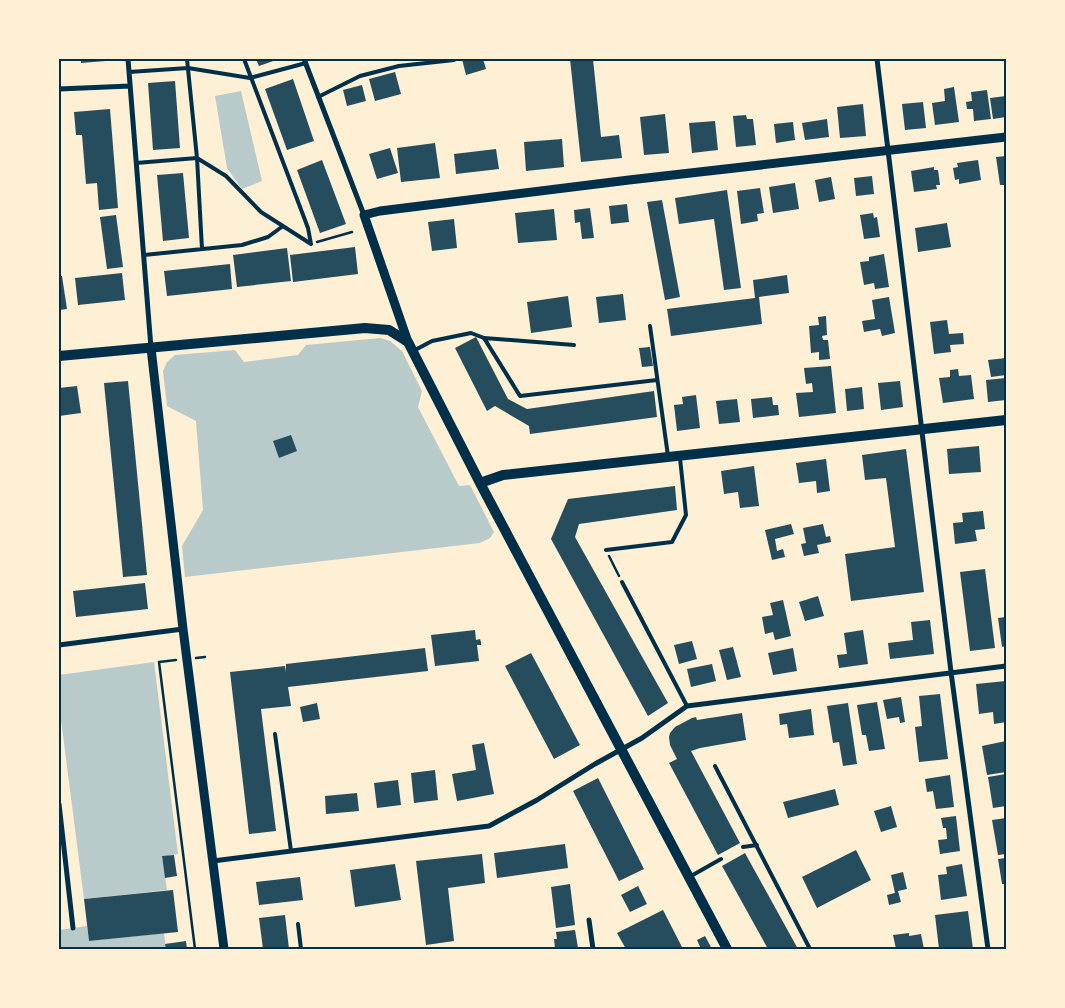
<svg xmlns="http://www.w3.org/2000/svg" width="1065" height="1008" font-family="Montserrat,sans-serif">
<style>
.green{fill:#b9caca}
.building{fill:#264d5e}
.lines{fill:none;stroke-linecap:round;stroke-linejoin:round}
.path{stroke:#003049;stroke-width:2.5}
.service{stroke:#003049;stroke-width:4}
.minor{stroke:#003049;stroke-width:5}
.tertiary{stroke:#003049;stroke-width:9}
.secondary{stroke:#003049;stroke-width:10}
.neatline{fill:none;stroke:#003049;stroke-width:2}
</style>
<rect width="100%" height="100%" fill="#fdf0d5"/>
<path class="green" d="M241,91l21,90 -20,8 -15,-21 -12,-72z
M380,338l10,3 12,10 20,40 -4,16 41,79 11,-1 24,47 -4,6 -10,5 -295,34 -3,-31 21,-36 -7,-89 -29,-15 -4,-35 4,-9 8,-7 60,-5 9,12 54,-7 8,-10z
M154,662l24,192 -16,3 5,33 -83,9 -25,-195v-29z
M87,926l2,15 75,-8 2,16h-107v-19z"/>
<path class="building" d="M81,59h25v2l-25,2z
M256,59h23l-20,7z
M462,59h21l3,10 -20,6z
M570,59h23l8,78 18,-2 3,23 -41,4z
M395,72l6,22 -26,7 -6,-22z
M293,79l21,62 -27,9 -22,-61z
M175,81l5,67 -27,2 -5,-67z
M362,85l4,16 -19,5 -4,-16z
M954,87l5,35 -24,3 -3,-22 13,-2 -1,-12z
M987,90l4,29 -17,2 -1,-12h-6l-1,-7 6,-1 -1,-9z
M1006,96v21l-13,2 -3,-21z
M923,102l3,26 -21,2 -3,-26z
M863,104l3,32 -26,2 -3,-31z
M110,109l8,99 -19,2 -2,-27 -11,1 -4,-49h-6l-2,-23z
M665,114l4,39 -25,2 -4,-38z
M746,115l1,4h6l3,26 -20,2 -3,-31z
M827,119l2,18 -24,3 -3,-17z
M715,121l3,29 -26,3 -3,-30z
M793,122l2,18 -19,3 -2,-19z
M562,139l2,28 -38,4 -2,-29z
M435,143l5,35 -39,4 -4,-34z
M390,148l8,25 -21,6 -8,-25z
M496,149l3,20 -43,5 -2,-20z
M1006,156v29h-6l-4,-28z
M322,160l24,64 -26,9 -23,-63z
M978,160l3,20 -22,4v-5l-4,1 -2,-12 5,-1 -1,-4z
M934,167v3h4l2,15h-4l1,4 -23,3 -3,-21z
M183,173l6,65 -26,3 -6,-66z
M872,176l2,18 -18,2 -2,-18z
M831,177l4,22 -16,3 -4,-22z
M795,183l4,26 -26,4 -4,-26z
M760,188l4,25 -7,1 1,7 -17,3 -4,-33z
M727,190l14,98 -17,2 -10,-71 -35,5 -4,-26z
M662,200l18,97 -15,3 -18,-98z
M627,204l2,18 -18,2 -2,-18z
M590,208l4,30 -12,1 -2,-17 -5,1 -1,-13z
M554,209l3,31 -39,3 -3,-30z
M873,213l1,5 3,-1 3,20 -16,2 -4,-24z
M116,215l7,52 -16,2 -7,-52z
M454,219l3,29 -25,3 -4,-29z
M947,223l4,24 -33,5 -3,-24z
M355,247l3,27 -65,8 -3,-27z
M287,248l4,33 -54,6 -4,-32z
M884,254l5,33 -14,2 -1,-6 -10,2 -4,-23 9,-1v-4z
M230,264l2,25 -65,7 -3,-25z
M122,273l3,27 -47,5 -3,-27z
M787,275l2,18 -30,4 3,27 -91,12 -4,-27 88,-11 -2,-18z
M59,276h3l5,33 -8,1z
M623,294l3,26 -27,3 -3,-26z
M568,296l4,31 -41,6 -4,-31z
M889,297l6,36 -13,3 -2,-7 -16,3 -2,-11 13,-2 -3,-19z
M826,316l1,19 -5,1 1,4h5l2,19 -11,1v-8l-8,1 -2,-27 10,-1 -1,-8z
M947,320l2,14 14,-1 1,11 -14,1 1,7 -17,2 -4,-32z
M476,337l32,62 19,10 127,-18 3,26 -127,17 -1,-8 -34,-20 -8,5 -32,-63z
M650,347l3,19 -11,1 -3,-19z
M1006,358v17l-15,2 -3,-17z
M831,366l5,47 -37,4 -3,-24 17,-1 -1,-9 -6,1 -2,-16z
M958,369l1,7 12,-1 3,24 -31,4 -4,-25 11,-1v-7z
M1006,378v22l-18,2 -2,-22z
M128,381l19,194 -24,2 -19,-194z
M900,381l3,26 -22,3 -3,-27z
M77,386l4,27 -22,3v-28z
M862,387l2,22 -17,2 -2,-22z
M696,395l4,33 -23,3 -3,-26 9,-1 -1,-7z
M772,397l1,8h5l1,10 -26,3 -2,-19z
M737,399l3,23 -21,2 -3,-23z
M291,435l6,16 -18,7 -6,-17z
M979,446l2,26 -32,2 -2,-25z
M906,449l18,143 -73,9 -6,-47 50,-7 -9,-69 -21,2 -3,-25z
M826,459l4,32 -13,2 -1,-12 -17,2 -3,-20z
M754,466l5,40 -19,2 -2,-16 -14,2 -3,-23z
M675,486l2,24 -98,14 -4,13 93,166 -20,13 -97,-177 17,-40z
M983,511l2,18 -10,1 2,11 -22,3 -2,-21 10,-1 -1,-9z
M791,524l3,10 -19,5 2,12 6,-2 2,8 -13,3 -7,-30z
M823,524l3,13 4,-1 1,6 -14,3 2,8 -15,3 -3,-12 5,-1 -3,-15z
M985,569l10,79 -25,3 -10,-79z
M145,583l3,26 -72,8 -3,-26z
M818,596l6,20 -19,5 -6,-19z
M783,600l8,36 -16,4 -2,-8 -8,2 -3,-17 11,-2 -3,-12z
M1006,617v29l-4,1 -4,-29z
M930,620l4,34 -44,5 -2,-16 25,-3 -2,-18z
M475,630l1,10 4,-1 1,3v3h-4l2,16 -44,5 -4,-31z
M863,630l5,34 -29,4 -2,-13 10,-1 -3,-21z
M692,641l5,18 -18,5 -5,-19z
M733,647l8,30 -14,3 -8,-30z
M425,648l3,23 -140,16 3,19 -30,3 15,122 -27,3 -19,-162 55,-6 1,6v-8z
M793,648l4,23 -24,4 -5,-22z
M531,653l49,92 -26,14 -49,-93z
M712,664l4,17 -25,6 -4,-18z
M1006,681v41l-12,2 -1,-12 -14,2 -3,-30z
M940,694l8,65 -29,3 -4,-35 7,-1 -3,-30z
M901,697l4,25 -5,1 -1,-6 -12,2 -4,-19z
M877,702l8,47 -16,2 -3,-16h-4l-5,-30z
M317,703l3,16 -17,3 -3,-15z
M848,703l9,61 -14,2 -4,-24 -6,1 -6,-37z
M811,709l3,26 -25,3 -2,-14 -7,1 -1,-11z
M742,713l4,27 -46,8 -9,3 49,92 -22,12 -49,-92 8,-4 -7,-14 -1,-8 1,-4 5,-6 17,-9 4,-1 1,3z
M1006,741v31l-19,3 -5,-29z
M484,743l10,51 -37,7 -5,-27 24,-4 -4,-25z
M435,770l3,30 -24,3 -3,-30z
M1006,774v32l-13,2 -5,-31z
M950,775l4,32 -18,2 -3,-18 -6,1 -2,-13z
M598,778l46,91 -25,12 -46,-90z
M398,780l3,25 -24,3 -3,-25z
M835,789l4,16 -51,13 -5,-16z
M357,793l2,18 -33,3 -1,-18z
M891,806l6,21 -16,5 -7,-21z
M956,816l4,35 -20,3 -2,-14 9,-1 -1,-11h-3l-2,-10z
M1006,818v36l-8,1 -6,-35z
M565,844l3,24 -71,10 -3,-25z
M856,850l15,30 -54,28 -15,-31z
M745,853l53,96h-30l-46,-83z
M482,854l3,29 -37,5 6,53 -28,4 -10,-84z
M174,855l3,21 -12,2 -3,-22z
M1006,858v26h-4l-4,-25z
M395,864l6,36 -46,7 -5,-37z
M962,864l5,32 -26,4 -3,-25 9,-1 -1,-7z
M903,872l4,17 -9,2 3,11 -12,3 -2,-10 8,-2 -4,-18z
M300,877l3,23 -44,5 -3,-23z
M570,884l5,41 -19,3 -5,-41z
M638,886l9,18 -17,8 -9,-17z
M173,890l5,42 -89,9 -5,-42z
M663,910l20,39h-57l-9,-16z
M968,911l5,38h-34l-4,-34z
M285,915l4,34h-26l-4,-31z
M575,930l3,18 -23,1 -1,-10h3l-1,-7z
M909,933v3l12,-2 3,15h-28l-3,-14z
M705,936l7,13h-11l-4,-9z
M186,941l1,8h-21l-1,-5z"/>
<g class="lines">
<path class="path" d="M317,242l35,-10
M609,556l10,20
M196,658l9,-1
M176,660l-17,2 36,287"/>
<path class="service" d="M187,59l10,99 5,91
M129,72l59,-4 62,10 56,-15
M318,97l42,-21 39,-10 55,-6
M136,163l61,-5 29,18 35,36 50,32 -3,-16 -64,-169
M144,255l98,-10 26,-8 15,-11
M650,326l18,130
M484,338l90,7
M415,350l17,-9 39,-8 13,5 36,58 137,-16
M606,550l66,-8 14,-27 -6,-57
M622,582l65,124
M275,734l16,117
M715,766l95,183
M743,847l14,-2
M691,876l30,-17
M298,924l3,25"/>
<path class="minor" d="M128,59l23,289
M304,59l60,156
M877,59l74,613 37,277
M59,89l71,-3
M59,645l124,-16
M59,804l14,124
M213,861l276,-35 48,-26 58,-36 47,-26 45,-32 319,-40
M589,920l4,29"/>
<path class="tertiary" d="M408,342l-44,-127 16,-4 249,-31 377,-43
M151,348l32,281 41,320"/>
<path class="secondary" d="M59,356l306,-28 24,2 19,12 72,141 247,466
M480,483l23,-8 503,-55"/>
</g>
<rect width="1065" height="1008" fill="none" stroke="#fdf0d5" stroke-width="120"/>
<rect x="60" y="60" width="945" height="888" class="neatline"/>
</svg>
